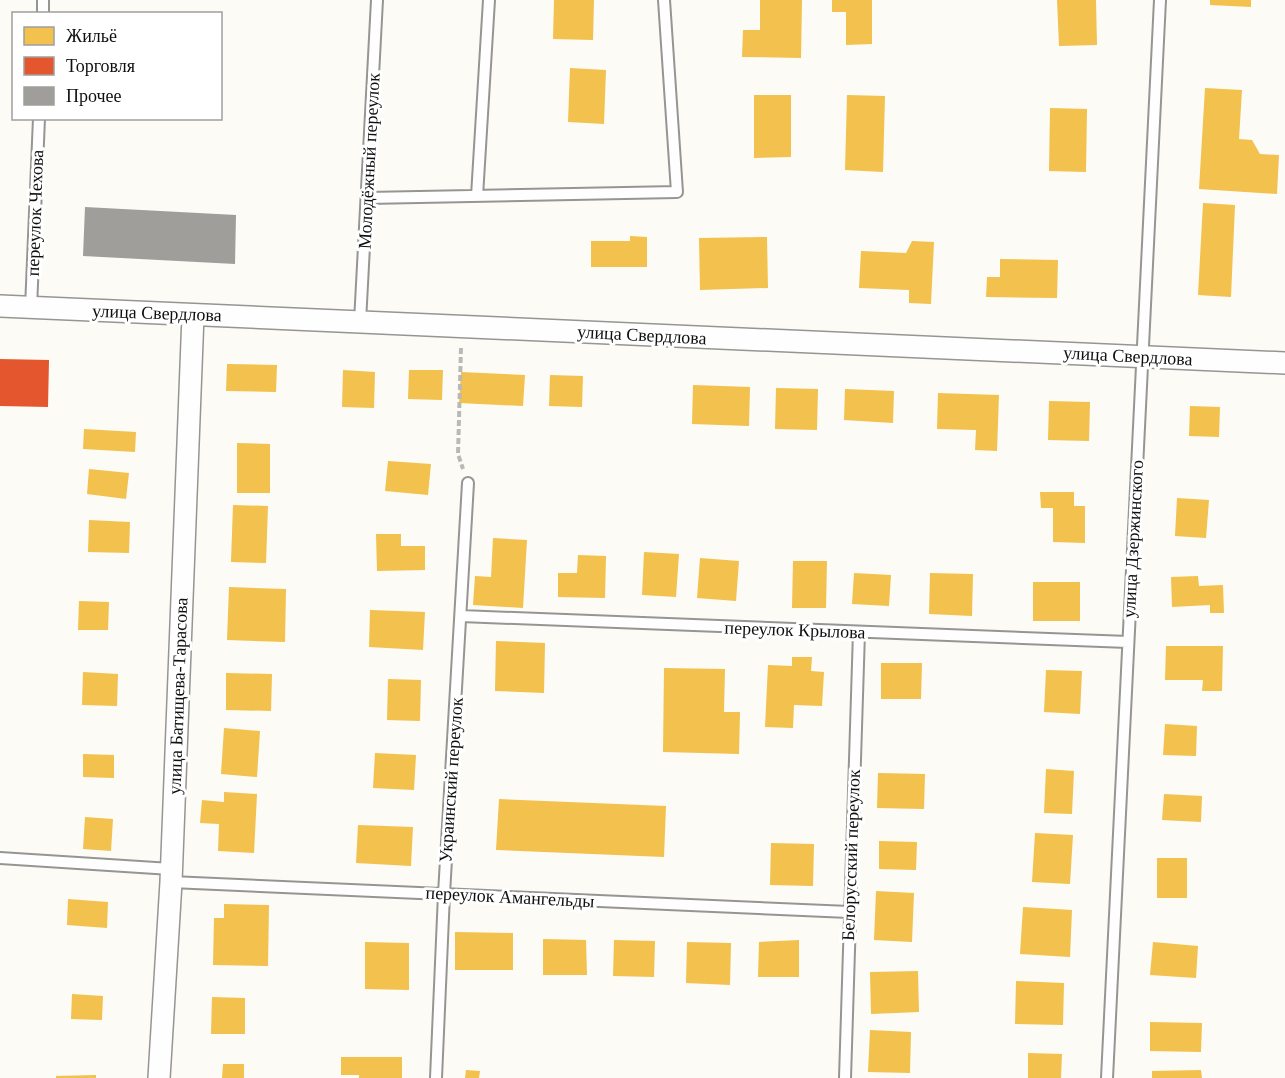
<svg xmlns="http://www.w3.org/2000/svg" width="1285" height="1078" font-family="Georgia,serif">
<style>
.homes{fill:#f2c14e}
.shops{fill:#e4572e}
.building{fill:#a09e9a}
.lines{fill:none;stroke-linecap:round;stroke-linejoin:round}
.lane-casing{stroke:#969593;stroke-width:14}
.street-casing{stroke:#969593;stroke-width:24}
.path{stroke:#b9b9b8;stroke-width:4;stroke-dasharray:6 3;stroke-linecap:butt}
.lane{stroke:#fffefe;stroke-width:10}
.street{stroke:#fffefe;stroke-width:21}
.labels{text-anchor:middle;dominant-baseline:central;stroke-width:6;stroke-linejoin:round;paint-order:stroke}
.street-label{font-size:18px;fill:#0f0f0f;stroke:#fff}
</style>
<rect width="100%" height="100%" fill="#fcfbf5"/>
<path class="homes" d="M554,0h40l-1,40 -40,-1z
M760,0h42l-1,58 -59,-1 1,-27h17z
M832,0h40v44l-26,1v-33h-14z
M1057,0h39l1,45 -38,1z
M1210,0h41v7l-41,-2z
M570,68l36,2 -2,54 -36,-2z
M1205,88l37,2 -3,49 13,1 8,14 19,1 -2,39 -78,-5z
M754,95h37v62l-37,1z
M847,95l38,1 -2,76 -38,-2z
M1050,108l37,1 -1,63 -37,-1z
M1203,203l32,2 -4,92 -33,-2z
M630,236l17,1v30h-56v-26h39z
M767,237l1,51 -68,2 -1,-52z
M912,241l22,1 -3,62 -22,-1v-13l-50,-2 2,-37 45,2z
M1000,259l58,1 -1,38 -71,-1 1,-20h13z
M227,364l50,1 -1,27 -50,-1z
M343,370l32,2 -1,36 -32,-1z
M409,370h34l-1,30 -34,-1z
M461,372l64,3 -2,31 -64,-3z
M550,375l33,1 -1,31 -33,-1z
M693,385l57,2 -1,39 -57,-2z
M776,388l42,1 -1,41 -42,-1z
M845,389l49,2 -1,32 -49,-3z
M938,393l61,2 -2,56 -22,-1 1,-20 -39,-1z
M1049,401l41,1 -1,39 -41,-1z
M1190,406l30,1 -1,30 -30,-1z
M84,429l52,3 -1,20 -52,-3z
M237,443l33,1v49h-33z
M388,461l43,3 -3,31 -43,-4z
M89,469l40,4 -3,26 -39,-5z
M1040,492h34v14h11v37l-32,-1v-34h-12z
M1177,498l32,2 -3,38 -31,-2z
M233,505l35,1 -2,57 -35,-1z
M89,520l41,2 -1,31 -41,-1z
M376,534h25v12h24v24l-48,1z
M493,538l34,2 -4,68 -50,-3 2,-29 16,1z
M644,552l35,2 -3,43 -34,-2z
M578,555l28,1 -1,42 -47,-1v-24h19z
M700,558l39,3 -3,40 -39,-3z
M793,561h34l-1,47h-34z
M854,573l37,2 -2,31 -37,-2z
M930,573l43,1 -1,42 -43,-2z
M1198,576l1,10 24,-1 1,28h-14v-8l-38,2 -1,-30z
M1033,582h47v39h-47z
M229,587l57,2 -1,53 -58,-2z
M79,601l30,1 -1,28h-30z
M370,610l55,2 -2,38 -54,-3z
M496,641l49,2 -1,50 -49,-2z
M1166,646h57l-1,45h-20l1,-11h-38z
M792,657h20l-1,14 13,1 -2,34 -28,-1 -1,23 -28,-1 3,-62 24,1z
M881,663h41l-1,36h-40z
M664,668l61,1 -1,43h16l-1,42 -76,-2z
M1046,670l36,1 -2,43 -36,-2z
M83,672l35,2 -1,32 -35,-1z
M226,673l46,1 -1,37 -45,-1z
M388,679l33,1 -1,41 -33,-1z
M1165,724l32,2 -1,30 -33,-1z
M224,728l36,3 -3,46 -36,-3z
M375,753l41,2 -2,35 -41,-2z
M83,754l31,1v23l-31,-1z
M1046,769l28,2 -2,43 -28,-1z
M878,773l47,1 -1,35 -47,-1z
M224,792l33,2 -3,59 -36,-2 1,-27 -19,-1 2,-23 22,2z
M1164,794l38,2 -1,26 -39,-2z
M499,799l167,7 -2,51 -168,-7z
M85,817l28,2 -2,32 -28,-2z
M358,825l55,2 -2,39 -55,-3z
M1035,833l38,2 -3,49 -38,-2z
M879,841l38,1 -1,28 -37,-1z
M771,843l43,1 -1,42 -43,-1z
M1157,858h30v40h-30z
M876,891l38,2 -2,49 -38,-2z
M68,899l40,3 -1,26 -40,-3z
M224,904l45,1 -1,61 -55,-1 1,-47h10z
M1023,907l49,3 -2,47 -50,-3z
M455,932l58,1v37h-58z
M543,939l43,1 1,35h-44z
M614,940l41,1 -1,36 -41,-1z
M799,940v37h-41l1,-35z
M365,942l44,1v47l-44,-1z
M687,942l44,1 -1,42 -44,-2z
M1153,942l45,4 -2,32 -46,-3z
M918,971l1,41 -48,2 -1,-42z
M1016,981l48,2 -1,42 -48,-1z
M72,994l31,2 -1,24 -31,-1z
M212,997l33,1v36h-34z
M1150,1022l52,1 -1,29 -51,-1z
M870,1030l41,2 -1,41 -42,-1z
M1028,1053l34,1 -1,24h-33z
M341,1057h61v21h-43v-3h-18z
M223,1064h21v14h-22z
M466,1070l14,1 -1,7h-14z
M1201,1070l1,8h-50v-7z
M96,1075v3h-40v-2z"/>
<path class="shops" d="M0,359l49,1 -1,47 -48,-1z"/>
<path class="building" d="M85,207l151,8 -1,49 -152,-8z"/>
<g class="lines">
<g class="lane-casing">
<path id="lane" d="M43,14v-14
M477,196l12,-196
M367,198l310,-6 -13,-192
M31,308l8,-190
M360,322l17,-322
M461,616l667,26
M0,858l171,11
M171,882l678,30
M436,1078l8,-184 24,-411
M845,1078l14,-446
M1107,1078l53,-1078"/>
</g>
<g class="street-casing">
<path id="street" d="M0,306l1285,57
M159,1078l12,-196 22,-567"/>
</g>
<path class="path" d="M461,348l-3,106 5,15"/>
<use href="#lane" class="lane"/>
<use href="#street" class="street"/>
</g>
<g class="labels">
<g class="street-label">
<text transform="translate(369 161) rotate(-87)">Молодёжный переулок</text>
<text transform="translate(35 213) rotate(-88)">переулок Чехова</text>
<text transform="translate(157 313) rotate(2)">улица Свердлова</text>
<text transform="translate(642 335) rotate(3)">улица Свердлова</text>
<text transform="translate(1128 356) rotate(3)">улица Свердлова</text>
<text transform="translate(1133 539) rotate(-87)">улица Дзержинского</text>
<text transform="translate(795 630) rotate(2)">переулок Крылова</text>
<text transform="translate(178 696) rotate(-88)">улица Батищева-Тарасова</text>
<text transform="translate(451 780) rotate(-86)">Украинский переулок</text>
<text transform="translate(851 855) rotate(-88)">Белорусский переулок</text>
<text transform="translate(510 897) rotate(3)">переулок Амангельды</text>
</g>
</g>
<rect x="12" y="12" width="210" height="108" fill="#ffffff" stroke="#9f9f9f" stroke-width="1.5"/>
<rect x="24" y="27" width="30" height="18" fill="#f2c14e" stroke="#9f9f9f" stroke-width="1.5"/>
<text x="66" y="42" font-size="18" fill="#0f0f0f">Жильё</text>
<rect x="24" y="57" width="30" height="18" fill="#e4572e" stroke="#9f9f9f" stroke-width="1.5"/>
<text x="66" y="72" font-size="18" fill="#0f0f0f">Торговля</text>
<rect x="24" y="87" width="30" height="18" fill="#a09e9a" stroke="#9f9f9f" stroke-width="1.5"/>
<text x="66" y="102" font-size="18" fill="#0f0f0f">Прочее</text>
</svg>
